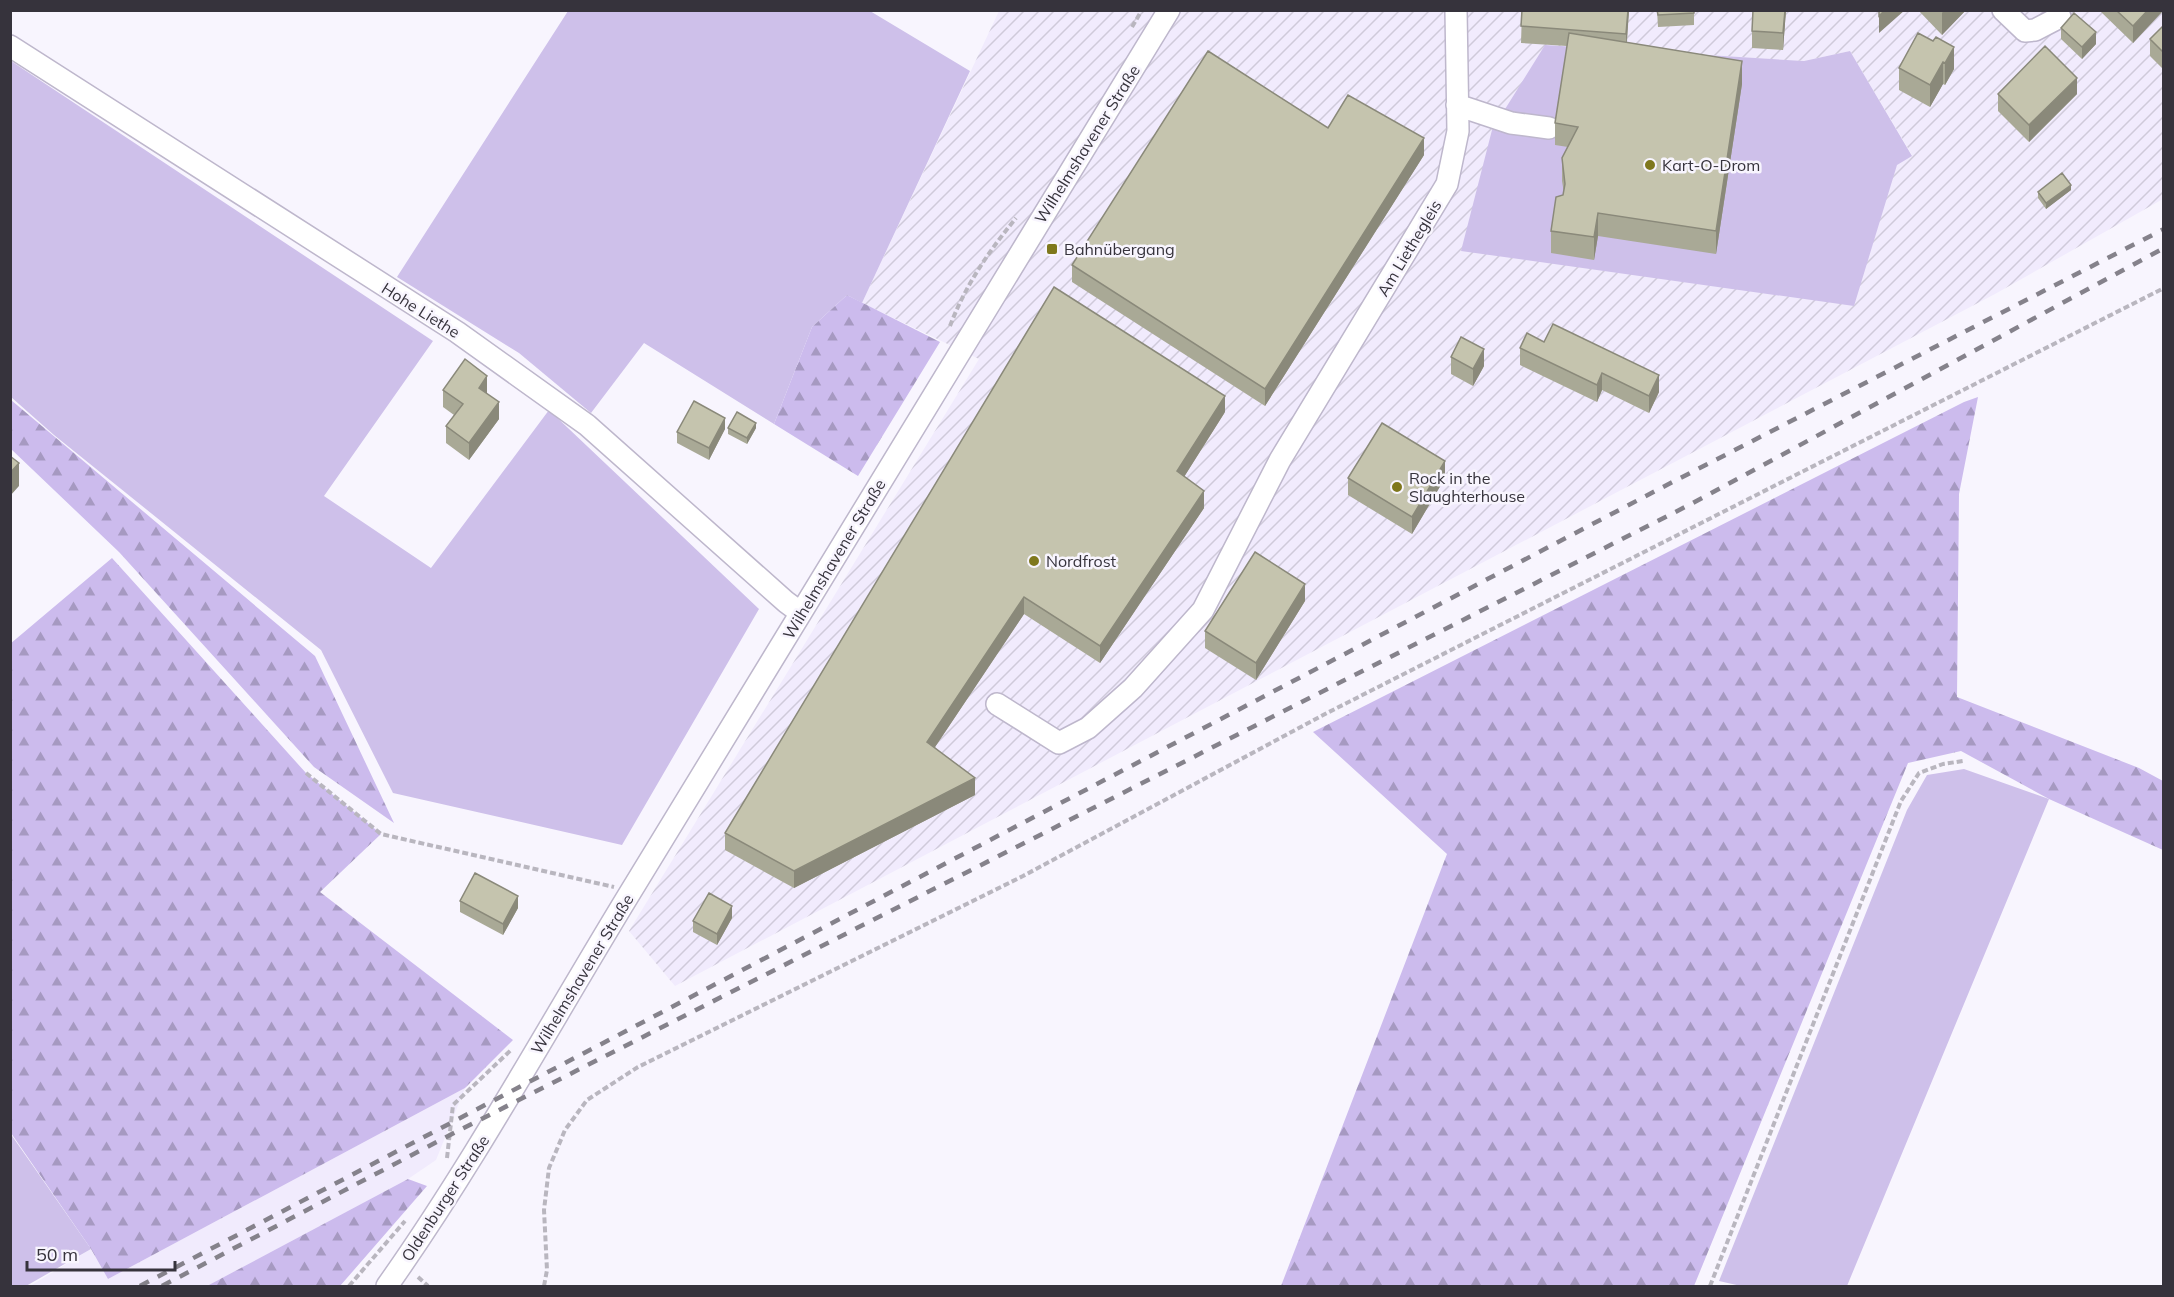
<svg xmlns="http://www.w3.org/2000/svg" width="2174" height="1297" font-family="Mulish,sans-serif">
<style>
.built{fill:#f1ebfd}
.industrial{fill:url(#industrial-furrows);fill-rule:evenodd}
.green{fill:#cec0ea}
.forest{fill:url(#forest-firs)}
.lines{fill:none;stroke-linecap:round;stroke-linejoin:round}
.minor-casing{stroke:#beb7cc;stroke-width:24}
.path{stroke:#b9b6bf;stroke-width:4;stroke-dasharray:6 3;stroke-linecap:butt}
.minor{stroke:#fff;stroke-width:21}
.rail{stroke:#85828b;stroke-width:4.5;stroke-dasharray:10 10;stroke-linecap:butt}
.wall{fill:#a9a996}
.shaded-wall{fill:#8a897a}
.building{fill:#c5c4ae;stroke:#8a897a;stroke-width:1.5}
.poi-dot{fill:#7f781d;stroke:#f8f5fe;stroke-width:2}
.labels{text-anchor:middle;dominant-baseline:central;stroke-width:5;stroke-linejoin:round;paint-order:stroke}
.street-label{font-size:16px;fill:#36333c;stroke:#f8f5fe}
.poi-label{font-size:16px;fill:#36333c;stroke:#f8f5fe;text-anchor:start}
</style>
<defs>
<pattern id="industrial-furrows" width="10" height="10" patternUnits="userSpaceOnUse" patternTransform="scale(1.5)"><rect width="10" height="10" fill="#f1ebfd"/><path d="M-1 1l2-2M0 10L10 0M9 11l2-2" fill="none" stroke="#cfcada"/></pattern>
<pattern id="forest-firs" width="22" height="20" patternUnits="userSpaceOnUse" patternTransform="scale(1.5)"><rect width="22" height="20" fill="#ccbbed"/><path d="M5 1l3.5 6h-7zM16 11l3.5 6h-7z" fill="#a699c1"/></pattern>
</defs>
<rect width="100%" height="100%" fill="#f8f5fe"/>
<path class="built" d="M465,1088l-29,72 -28,19 -201,107h-177l61,-37 17,30z"/>
<path class="industrial" d="M999,11h1164v188l-168,95 -1320,692 -46,-55 350,-572 -117,-56zM1545,45l259,16 46,-10 62,104 -15,9z"/>
<path class="green" d="M568,11h302l100,60 -108,232 -15,-8 -35,32 -38,97 -130,-81 -53,70 -72,-60 -122,-76z
M1545,45l259,16 46,-10 62,105 -15,9 -43,141 -393,-55 31,-121z
M11,61l422,280 -109,155 107,72 118,-158 210,199 -137,236 -229,-52 -72,-143 -267,-215 -43,-38z
M1964,769l85,30 -202,487h-106l-22,-5 188,-471 20,-35z
M10,1133l81,116 -65,37h-15z"/>
<path class="forest" d="M847,295l93,47 -82,134 -84,-52 38,-97z
M1978,397l-19,97 -2,203 182,71 24,13v69l-114,-51 -88,-48 -53,12 -214,523h-413l166,-432 -134,-122 651,-330z
M11,400l304,256 79,167 -80,-56 -195,-215 -108,-103z
M112,558l194,215 75,61 -61,58 193,148 -48,48 -357,191 -17,-30 -80,-116 -1,-489z
M408,1179l19,7 -87,100h-133z"/>
<g class="lines">
<g class="minor-casing">
<path id="minor" d="M2003,10l22,21 10,-1 25,-13
M10,46l447,286 130,93 199,177 15,11
M1457,105l54,18 38,5
M997,704l62,39 29,-15 45,-40 70,-78 77,-150 167,-276 11,-53 -2,-121
M387,1286c91,-129 166,-268 249,-403 178,-290 354,-582 533,-873"/>
</g>
<path class="path" d="M1132,27l10,-17
M950,326c15,-40 39,-75 66,-108
M306,773l75,61 233,53
M447,1158l6,-53 58,-55
M418,1277l10,9
M349,1286l56,-65
M544,1286l3,-16 -3,-60 5,-42 16,-38 22,-30 51,-33 385,-191 304,-163 837,-425
M1710,1286l191,-485 18,-28 24,-9 20,-3"/>
<use href="#minor" class="minor"/>
<path class="rail" d="M140,1286l1523,-799 501,-258
M162,1286l288,-151 1241,-631 473,-256"/>
</g>
<path class="wall" d="M1522,10h107l-2,32 115,42 -26,170 -118,-18 -4,24 -43,-7v-22l13,-38 -2,-12v-23l6,-11 -13,-2v-22l12,-77 -46,-3z
M1657,10h37v15l-36,2z
M1786,10l-3,40 -31,-2v-17z
M1918,10h48l-24,25z
M2099,10h64l-30,33z
M2163,26v43l-13,-13v-17z
M2061,28l35,16 -14,15 -21,-20z
M1918,33l36,36 -9,16 -2,-1 -13,23 -31,-17v-22z
M1998,94h79l-48,48 -31,-31z
M1328,128l96,27 -159,251 -193,-124v-17z
M2071,190l-25,19 -8,-11v-6z
M1544,342l115,50 -10,21 -47,-23 -5,12 -77,-37v-17z
M1451,357l33,9 -11,20 -22,-12z
M443,390l44,3v1l12,25 -30,41 -23,-17v-17l8,-11 -11,-8z
M1225,412l-41,65 20,31 -104,155 -76,-49 -89,133 40,48 -181,93 -69,-38v-17z
M728,428h28l-9,16 -19,-10z
M725,429l-16,31 -32,-17v-11z
M1348,478h97l-33,56 -64,-39z
M1305,601l-49,79 -51,-32v-17z
M460,901l58,7 -15,27 -43,-23z
M732,918l-15,27 -24,-13v-11z"/>
<path class="shaded-wall" d="M1628,10h1l-3,41v-17z
M1785,10h1l-3,40v-17z
M1885,10h20l-26,23v-17z
M1944,10h22l-24,25v-22z
M2148,10h15v1l-30,32v-17z
M2096,32v12l-14,15v-12z
M1954,47v22l-9,16v-22z
M1742,61v23l-26,170v-23z
M1943,62v22l-13,23v-22z
M2077,78v16l-48,48v-17z
M1424,138v17l-159,251v-17z
M2071,185v5l-25,19v-6z
M1598,213v23l-4,24v-23z
M1484,349v17l-11,20v-17z
M1602,373v17l-5,12v-17z
M1659,375v17l-10,21v-17z
M487,376v17l-8,12v-17z
M1225,396v16l-48,76v-17z
M499,402v17l-30,41v-17z
M725,418v11l-16,31v-12z
M756,423v5l-9,16v-6z
M1445,461v17l-33,56v-17z
M19,463v23l-9,10v-23z
M1204,491v17l-104,155v-17z
M1305,584v17l-49,79v-17z
M1024,597v17l-97,145v-17z
M975,778v17l-181,93v-17z
M518,896v12l-15,27v-11z
M732,906v12l-15,27v-11z"/>
<path class="building" d="M1522,10h106l-2,24 -105,-8z
M1657,10h37v3l-36,2z
M1753,10h32l-2,23 -31,-2z
M1879,10h6l-6,6z
M2116,10h32l-15,16z
M2074,13l22,19 -14,15 -21,-19z
M2163,26v26l-13,-13z
M1569,33l173,28 -26,170 -118,-18 -4,24 -43,-6 5,-34 7,-2 2,-11 -3,-26 16,-31 -23,-4z
M1918,33l15,8 3,-4 18,10 -9,16 -2,-1 -13,23 -31,-17z
M2045,46l32,32 -48,47 -31,-31z
M1208,51l120,77 20,-33 76,43 -159,251 -193,-124z
M2062,173l9,12 -25,18 -8,-11z
M1054,287l171,109 -48,75 27,20 -104,155 -76,-49 -97,145 48,36 -181,93 -69,-38z
M1553,324l106,51 -10,21 -47,-23 -5,12 -77,-37 7,-15 17,9z
M1461,337l23,12 -11,20 -22,-12z
M465,359l22,17 -8,12 20,14 -30,41 -23,-17 17,-22 -20,-14z
M694,401l31,17 -16,30 -32,-16z
M737,412l19,11 -9,15 -19,-10z
M1382,423l63,38 -33,56 -64,-39z
M10,456l9,7 -9,10z
M1255,552l50,32 -49,79 -51,-32z
M475,873l43,23 -15,28 -43,-23z
M709,893l23,13 -15,28 -24,-13z"/>
<g class="poi-dot">
<circle cx="1650" cy="165" r="6"/>
<rect x="1046" y="243" width="12" height="12" rx="3"/>
<circle cx="1397" cy="487" r="6"/>
<circle cx="1034" cy="561" r="6"/>
</g>
<g class="labels">
<g class="street-label">
<text transform="translate(1087 144) rotate(-58)">Wilhelmshavener Straße</text>
<text transform="translate(1409 248) rotate(-59)">Am Liethegleis</text>
<text transform="translate(421 310) rotate(32)">Hohe Liethe</text>
<text transform="translate(834 559) rotate(-59)">Wilhelmshavener Straße</text>
<text transform="translate(582 974) rotate(-59)">Wilhelmshavener Straße</text>
<text transform="translate(445 1198) rotate(-57)">Oldenburger Straße</text>
</g>
<g class="poi-label">
<text x="1662" y="165">Kart-O-Drom</text>
<text x="1064" y="249">Bahnübergang</text>
<text x="1409" y="478">Rock in the<tspan x="1409" dy="18">Slaughterhouse</tspan></text>
<text x="1046" y="561">Nordfrost</text>
</g>
</g>
<rect width="2174" height="1297" fill="none" stroke="#36333c" stroke-width="24"/>
<path d="M27 1261v9h148v-9" fill="none" stroke="#36333c" stroke-width="3"/>
<text x="36" y="1261" font-size="18" fill="#36333c" stroke="#f8f5fe" stroke-width="4.5" paint-order="stroke">50 m</text>
</svg>
